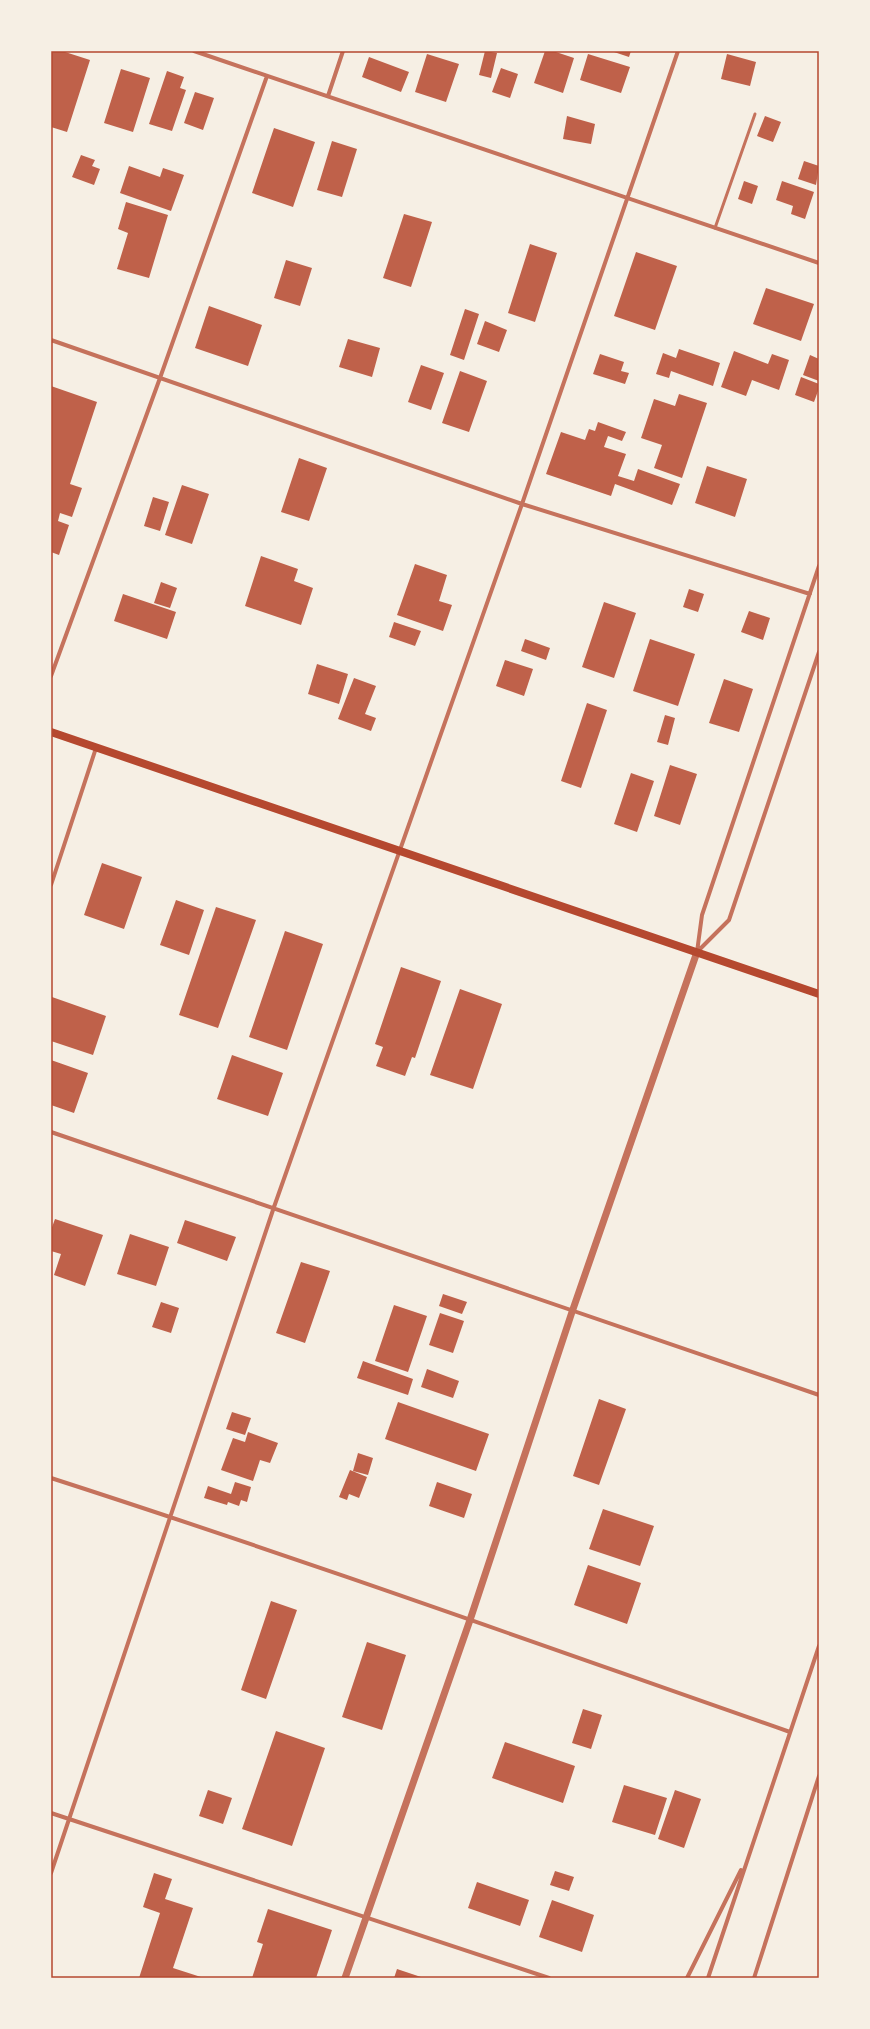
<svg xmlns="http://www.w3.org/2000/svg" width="870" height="2029" font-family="Jost,sans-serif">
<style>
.building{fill:#bf614a}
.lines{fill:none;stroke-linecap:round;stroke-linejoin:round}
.service{stroke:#c5725c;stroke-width:3}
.minor{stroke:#c5725c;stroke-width:4}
.tertiary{stroke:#c5725c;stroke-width:7}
.secondary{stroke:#b5482f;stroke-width:8}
.neatline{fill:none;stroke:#b5482f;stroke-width:1.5}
</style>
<rect width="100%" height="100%" fill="#f6efe4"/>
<path class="building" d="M51,51h11l28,9 -23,72 -16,-5z
M485,51l12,2 -6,25 -12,-3z
M545,51h8l21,7 -11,35 -29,-10z
M611,51h20l-2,6z
M427,54l32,10 -13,38 -31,-10z
M588,54l42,13 -9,26 -41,-13z
M727,54l29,8 -6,24 -29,-7z
M369,57l40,15 -8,20 -39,-15z
M501,68l17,6 -8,24 -18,-6z
M121,69l29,9 -17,54 -29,-9z
M167,71l17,6 -4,11 6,2 -14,41 -23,-7z
M195,92l19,6 -11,32 -19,-7z
M567,116l28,8 -4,20 -28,-5z
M765,116l16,6 -8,20 -16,-6z
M274,128l41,14 -22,65 -41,-14z
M332,141l25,8 -15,48 -25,-7z
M81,155l14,5 -3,6 8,3 -6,16 -22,-8z
M804,161l15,5 -3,19 -18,-6z
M129,166l31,11 3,-9 21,7 -13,36 -51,-18z
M744,181l14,5 -6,18 -14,-5z
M782,181l32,11 -9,27 -14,-5 2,-8 -17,-6z
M126,202l42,13 -19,63 -32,-9 11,-36 -10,-4z
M404,214l28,8 -21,65 -28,-9z
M530,244l27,9 -22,69 -27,-9z
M636,252l41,14 -22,64 -41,-14z
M286,260l26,8 -12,38 -26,-8z
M766,288l48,16 -13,37 -48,-17z
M209,306l53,19 -14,41 -53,-18z
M465,309l14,5 -15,46 -14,-5z
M485,321l22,9 -8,22 -22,-8z
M348,339l32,9 -8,29 -33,-10z
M679,349l41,14 -7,23 -42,-15 -2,7 -13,-4 7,-21 13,5z
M734,351l34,13 4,-10 17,6 -10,30 -27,-10 -6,16 -25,-9z
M600,354l24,8 -3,9 8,2 -4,11 -32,-10z
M810,355l9,4v22l-16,-6z
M421,365l23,8 -13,37 -23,-8z
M460,371l27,10 -18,51 -27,-9z
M801,377l18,7v8l-1,-1 -4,11 -19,-7z
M51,386l46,16 -27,82 12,4 -10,29 -12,-4 -2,8 11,4 -10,30 -8,-3z
M679,394l28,9 -25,75 -28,-10 8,-23 -21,-7 13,-39 21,7z
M598,422l28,10 -4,9 -14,-5 -4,11 22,7 -8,22 16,5 4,-12 42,15 -8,21 -57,-21 -4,12 -65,-22 15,-42 24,8 4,-11 6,2z
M299,458l28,10 -18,53 -28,-9z
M707,466l40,13 -12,38 -40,-14z
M182,485l27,9 -17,50 -27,-9z
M153,497l16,5 -9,29 -16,-5z
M261,556l37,13 -4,12 19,7 -12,37 -56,-19z
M415,564l32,11 -8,26 13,4 -9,26 -46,-16z
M161,582l16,6 -7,20 -16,-5z
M689,589l15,5 -6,18 -15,-5z
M123,594l53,18 -9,27 -53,-18z
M604,602l32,11 -22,65 -32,-11z
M749,611l21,7 -7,22 -22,-8z
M394,622l27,9 -6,15 -26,-9z
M525,639l25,9 -4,12 -25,-9z
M650,639l45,15 -17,52 -45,-15z
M505,660l28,9 -9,27 -28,-10z
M317,664l31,10 -9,30 -31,-10z
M354,678l22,8 -11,28 11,4 -5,13 -33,-12z
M724,679l29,10 -14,43 -30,-9z
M587,703l20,7 -26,78 -20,-7z
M665,715l10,3 -7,27 -11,-3z
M670,765l27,9 -17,51 -26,-9z
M631,773l23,8 -17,51 -23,-8z
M102,863l40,14 -18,52 -40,-14z
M176,900l28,10 -15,45 -29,-10z
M216,907l40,13 -38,108 -39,-13z
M285,931l38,13 -36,106 -38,-13z
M401,967l40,14 -26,77 -3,-1 -7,19 -29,-10 7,-19 -8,-3z
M460,989l42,15 -29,85 -43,-14z
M52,997l54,19 -13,39 -42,-14z
M232,1055l51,18 -15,43 -51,-17z
M51,1060l37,13 -14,40 -23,-8z
M55,1219l48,16 -18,51 -31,-11 7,-21 -10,-3v-21z
M185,1220l51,17 -9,24 -50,-18z
M130,1234l39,13 -13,39 -39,-12z
M301,1262l29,9 -25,72 -29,-10z
M443,1294l24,8 -5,12 -23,-8z
M161,1302l18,6 -8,25 -19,-6z
M394,1305l33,11 -19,56 -33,-11z
M440,1313l24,8 -11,32 -24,-8z
M363,1361l50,18 -5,16 -51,-17z
M427,1369l32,12 -6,17 -32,-11z
M599,1399l27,10 -27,76 -26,-9z
M398,1402l91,32 -13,37 -91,-32z
M232,1412l19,6 -6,17 -19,-6z
M248,1432l30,11 -8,20 -10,-3 -7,21 -32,-11 12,-32 12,4z
M358,1453l15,5 -5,17 -15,-4z
M350,1470l17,7 -8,21 -10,-4 -2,6 -8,-3z
M235,1482l16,5 -4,15 -6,-2 -2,6 -11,-4 -1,3 -23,-7 4,-12 23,8z
M437,1482l35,12 -8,24 -35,-12z
M603,1509l51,17 -14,40 -51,-17z
M588,1565l53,18 -14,41 -53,-19z
M271,1601l26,9 -31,89 -25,-9z
M367,1642l39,13 -24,75 -40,-13z
M583,1709l19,6 -11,34 -19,-6z
M276,1731l49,17 -33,98 -50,-17z
M505,1742l70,24 -12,37 -71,-25z
M624,1785l43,13 -12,37 -43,-13z
M208,1790l24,8 -9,26 -24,-8z
M675,1790l26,9 -17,49 -26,-9z
M555,1871l19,6 -5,14 -19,-6z
M154,1873l18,6 -7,20 28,9 -20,60 31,10h-65l21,-65 -17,-6z
M477,1882l52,18 -9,26 -52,-18z
M552,1900l42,15 -12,37 -43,-15z
M268,1909l64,21 -16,48h-64l11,-34 -6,-2z
M397,1969l27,9h-30z"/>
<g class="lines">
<path class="service" d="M715,228l40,-114"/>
<path class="minor" d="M194,51l625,212
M328,96l15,-45
M51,340l471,164 288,90
M51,676l109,-298 107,-302
M51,885l45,-137
M697,952l5,-37 117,-349
M697,952l32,-32 90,-268
M51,1132c256,87 511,177 768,263
M51,1478c248,80 493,168 739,254
M51,1813l498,165
M51,1873l223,-666 248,-703 156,-453
M687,1978l54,-108
M708,1978l111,-332
M754,1978l65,-202"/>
<path class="tertiary" d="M345,1978l125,-358 102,-308 125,-360"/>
<path class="secondary" d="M51,732l768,262"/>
</g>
<rect width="870" height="2029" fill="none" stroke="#f6efe4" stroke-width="104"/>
<rect x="52" y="52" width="766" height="1925" class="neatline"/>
</svg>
